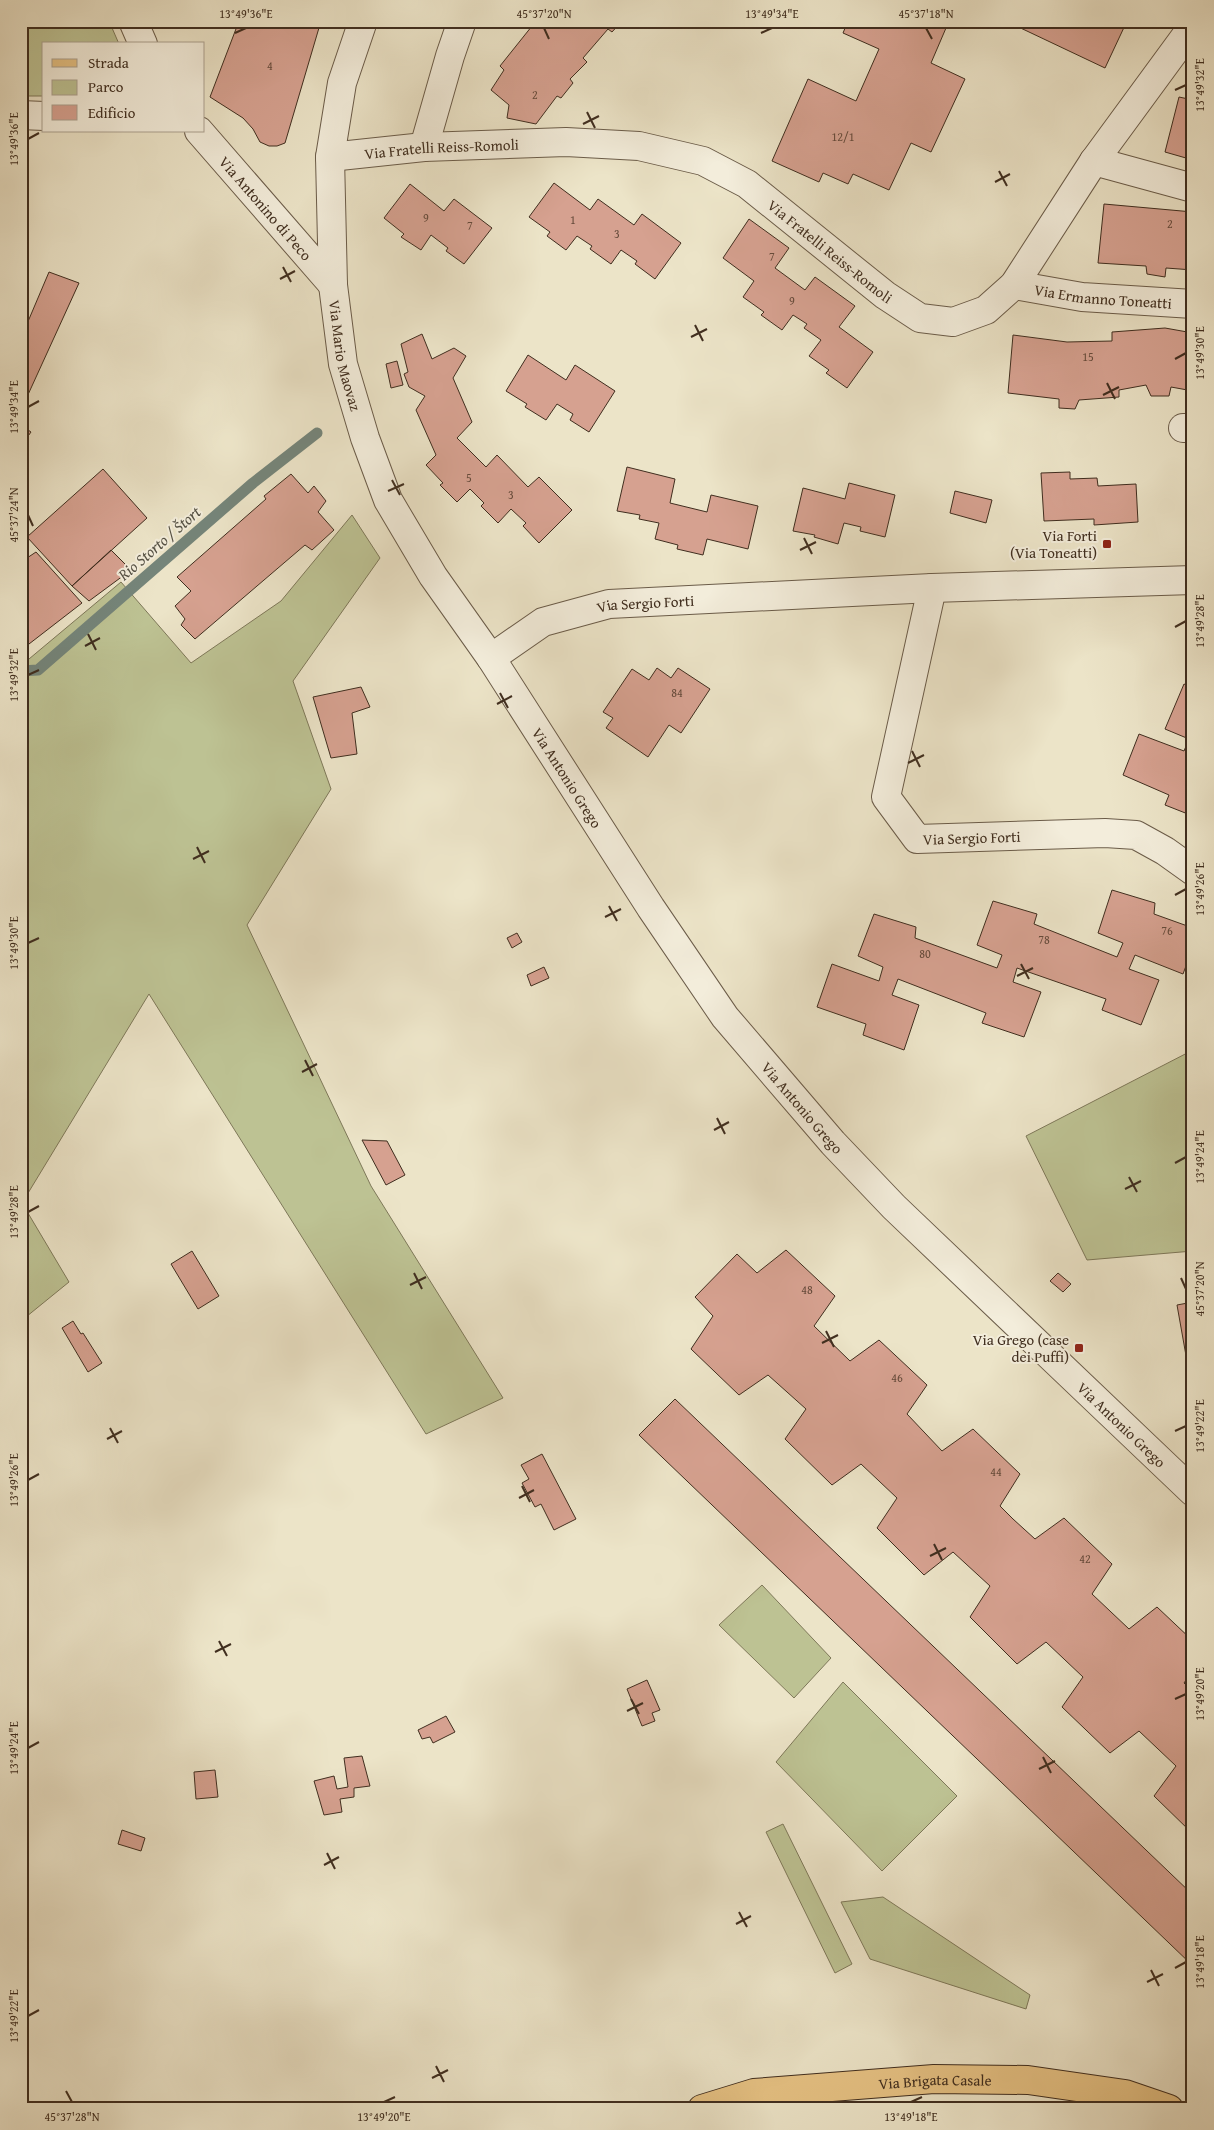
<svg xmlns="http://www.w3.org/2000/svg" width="1214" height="2130" font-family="'Gentium Book Plus',serif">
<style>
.green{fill:#bdc293;stroke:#7e7859}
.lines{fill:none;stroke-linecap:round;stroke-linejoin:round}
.stream{stroke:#75857a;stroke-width:11}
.building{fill:#d6a190;stroke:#402e1f}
.minor-casing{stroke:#6b5c49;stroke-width:30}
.major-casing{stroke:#402e1f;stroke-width:30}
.minor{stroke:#f3eddb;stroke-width:28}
.major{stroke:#e6c284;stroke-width:28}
.ticks{fill:none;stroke:#402e1f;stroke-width:2}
.poi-dot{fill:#8f2418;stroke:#f3eddb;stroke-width:2}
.labels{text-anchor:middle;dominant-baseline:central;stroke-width:4;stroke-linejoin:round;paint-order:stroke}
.number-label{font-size:12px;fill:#664b3b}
.street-label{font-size:15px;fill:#402e1f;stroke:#f3eddb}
.poi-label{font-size:15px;fill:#402e1f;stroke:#f3eddb;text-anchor:end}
.water-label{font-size:16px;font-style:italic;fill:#565245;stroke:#f3eddb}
.neatline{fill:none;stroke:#402e1f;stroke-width:2}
.ticks-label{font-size:12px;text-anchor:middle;fill:#402e1f}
</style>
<rect width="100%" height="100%" fill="#ece4c8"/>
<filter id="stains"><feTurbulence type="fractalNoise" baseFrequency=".004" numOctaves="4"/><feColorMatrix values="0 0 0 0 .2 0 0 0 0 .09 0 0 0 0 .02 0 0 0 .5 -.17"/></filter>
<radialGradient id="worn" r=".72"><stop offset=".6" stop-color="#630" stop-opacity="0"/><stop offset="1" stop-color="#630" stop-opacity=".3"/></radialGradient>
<path class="green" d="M21,21h88l10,23h-75v52h-23z
M352,515l28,43 -87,123 38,108 -84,136 124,261 132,212 -77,36 -277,-440 -127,209 47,79 -48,39v-658l2,1 98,-82 70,81 90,-62z
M1193,1050v201l-106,9 -61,-124z
M762,1585l69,73 -37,40 -75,-73z
M843,1682l114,114 -75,75 -106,-109z
M783,1824l69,140 -17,9 -69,-141z
M883,1897l147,98 -4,14 -156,-50 -29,-57z"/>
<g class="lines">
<path class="stream" d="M21,671l17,-1 215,-187 64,-50"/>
</g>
<path class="building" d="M239,21h82l-36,122 -8,3h-8l-9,-4 -7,-13 -10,-11 -33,-21z
M536,21h86l-10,11 -4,-3 -25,29 4,4 -17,17 3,4 -12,15 -4,-2 -21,28 -29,-6 2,-13 -18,-15 13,-20 -4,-4z
M848,21h101l-18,42 34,16 -34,73 -20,-9 -22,47 -36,-16 -5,10 -25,-11 -4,9 -47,-21 36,-82 48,22 23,-52 -36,-16z
M1011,21h116l-22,47 -95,-45z
M1179,97l14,3v60l-28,-8z
M554,183l36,27 8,-11 36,26 8,-11 39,29 -26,36 -20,-15 2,-3 -16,-11 -10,14 -21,-15 2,-3 -15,-10 -11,14 -19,-14 3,-4 -21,-15z
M410,184l34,27 10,-12 38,29 -28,36 -18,-13 2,-3 -17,-13 -10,15 -20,-13 3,-3 -20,-16z
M1104,204l89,8v58l-27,-2 -1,9 -18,-3 -1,-8 -48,-3z
M749,219l40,29 -14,20 30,22 10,-13 40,29 -16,21 34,25 -26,36 -21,-15 3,-3 -20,-14 12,-16 -17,-12 3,-4 -14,-9 -11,15 -21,-15 3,-3 -21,-15 11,-16 -31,-23z
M49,272l30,11 -58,127v-72z
M1165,328l28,5v58l-22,-4 -2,9h-18l-5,-11 -27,5v7l-40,3 -4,9 -16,-1v-9l-51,-6 5,-58 54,7 45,-1v-9z
M422,334l10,25 22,-11 12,8 -13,22 19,44 -15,16 29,29 11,-12 31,32 11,-10 33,33 -33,33 -16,-17 3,-3 -15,-14 -13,14 -17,-17 3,-3 -14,-14 -13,13 -17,-17 3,-2 -17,-18 10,-10 -20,-45 9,-14 -16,-9 -5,-13 4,-2 -7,-28z
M528,355l38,25 9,-15 40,26 -26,41 -19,-12 3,-6 -16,-10 -11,16 -21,-13 2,-3 -21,-13z
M397,361l6,24 -12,3 -5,-24z
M21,425l10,7 -10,14z
M627,467l48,12 -5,24 37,9 4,-17 47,11 -10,43 -41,-10 -4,16 -26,-6 1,-4 -23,-6 4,-16 -20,-4 1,-4 -23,-4z
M103,469l44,49 -75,68 -45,-49z
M1070,472v7l27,-1 1,8 38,-2 2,38 -44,3v-6l-50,2 -3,-48z
M291,474l17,19 6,-7 12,15 -8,11 16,18 -22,20 -7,-5 -110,94 -14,-14 4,-6 -10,-13 16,-15 -14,-14 89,-78 -2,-3z
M849,483l46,12 -10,42 -25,-6 1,-4 -17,-4 -6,21 -24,-7 1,-2 -22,-4 10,-43 42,11z
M955,491l37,9 -6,23 -36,-10z
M111,550l20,20 -42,31 -17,-15z
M36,552l46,51 -53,41 -8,-14v-68z
M657,668l14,10 7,-10 32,21 -29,44 -12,-8 -21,32 -42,-29 7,-10 -10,-6 29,-43 17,11z
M1184,684l9,4v128l-28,-11 4,-10 -46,-20 16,-41 45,17 5,-12 -24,-10z
M361,687l9,20 -18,6 5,41 -26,4 -18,-61z
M1112,890l43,13 -1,11 39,14v19l-10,27 -48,-19 -6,14 30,11 -18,45 -39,-15 4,-11 -89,-31 -4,14 28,10 -17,45 -42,-14 4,-10 -88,-34 -6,16 27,10 -15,45 -41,-15 3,-11 -49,-17 15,-43 47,17 4,-14 -25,-11 16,-42 42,13 -1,11 82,30 5,-13 -25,-10 16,-44 44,13 -3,10 83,33 6,-14 -25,-10z
M517,933l5,9 -10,6 -5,-10z
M544,967l5,11 -18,8 -4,-11z
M362,1140l25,1 18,34 -19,10z
M786,1250l49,46 -21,30 36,35 29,-21 48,45 -20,29 35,37 31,-22 47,45 -20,32 13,13 22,20 29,-21 48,46 -20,30 37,35 28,-22 36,34v29l-9,13 9,8v143l-39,-38 22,-30 -37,-35 -29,22 -48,-46 21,-30 -37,-35 -29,22 -47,-47 20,-31 -37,-34 -29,23 -47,-47 20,-30 -36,-34 -29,21 -47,-46 21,-30 -38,-34 -29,20 -48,-46 22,-33 -18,-19 42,-43 20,19z
M192,1251l27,45 -21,13 -27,-45z
M1058,1273l13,11 -8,8 -13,-11z
M1193,1302v93l-16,-90z
M73,1321l8,13 2,-1 19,30 -14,9 -26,-44z
M675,1399l518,496v71l-554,-531z
M542,1454l34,65 -22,11 -13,-26 -6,3 -13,-24 7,-4 -8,-14z
M647,1680l13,30 -8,3 3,8 -13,5 -15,-37z
M446,1716l9,16 -22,11 -3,-6 -8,2 -4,-9z
M362,1756l8,30 -16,2v9l-14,2 2,13 -18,3 -10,-34 20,-5 3,13 11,-2 -4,-29z
M215,1770l3,27 -22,2 -2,-27z
M122,1830l23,8 -4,13 -23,-7z"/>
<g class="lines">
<g class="minor-casing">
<g id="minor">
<path d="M133,21l10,23"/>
<path id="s1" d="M363,21l-21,62 -12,74 3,128 10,79 22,74 23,62 45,76 58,82 160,250 74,109 108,126 61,64 299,285"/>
<path d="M21,115l23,1"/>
<path id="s2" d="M199,131l134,154"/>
<path d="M424,147l26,-91 12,-35"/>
<path id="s3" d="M330,157l94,-10 142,-5 73,4 64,15 44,23 138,111 35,23 33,4 33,-12 28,-25 80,-124 99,-135"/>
<path d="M1094,161l99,27"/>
<path id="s4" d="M1014,285l68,12 111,7"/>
<path d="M1183,428h10"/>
<path id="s5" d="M932,588l-46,209 31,42 188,-6 31,2 29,16 28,20"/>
<path id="s6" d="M491,658l52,-36 66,-18 323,-16 261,-8"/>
</g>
</g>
<g class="major-casing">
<g id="major">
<path id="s7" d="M702,2109l52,-16 180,-14 94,1 97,14 44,15"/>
</g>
</g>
<use href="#minor" class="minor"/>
<use href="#major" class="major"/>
</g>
<path class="ticks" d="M544,28l5,11M926,28l6,11M235,33l11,-5M761,33l11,-5M1175,90l11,-5M587,112l8,16M583,124l16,-8M28,139l11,-6M999,171l8,15M995,182l15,-8M283,267l8,15M280,279l15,-8M695,325l8,16M691,337l16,-8M1175,359l11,-6M1107,383l8,16M1103,395l16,-8M28,407l11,-6M392,480l8,15M388,491l16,-7M28,515l5,11M804,538l8,16M800,550l16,-8M1175,627l11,-6M88,634l8,16M85,646l15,-8M28,675l11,-5M500,693l8,15M497,704l15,-8M912,751l8,16M908,763l16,-8M197,847l8,16M193,859l16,-8M1175,895l11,-6M609,906l8,15M605,917l16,-8M28,943l11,-5M1021,964l8,15M1017,976l16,-8M305,1060l8,16M302,1072l15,-8M717,1118l8,16M714,1130l15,-8M1175,1163l11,-6M1129,1177l8,15M1125,1189l16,-8M28,1212l11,-6M414,1273l8,16M1181,1278l5,11M410,1285l16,-8M826,1331l8,16M822,1343l16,-8M110,1428l8,15M1175,1431l11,-5M107,1439l15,-8M28,1480l11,-6M522,1486l8,16M519,1498l15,-8M934,1544l8,16M930,1556l16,-8M219,1641l8,15M215,1652l16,-8M631,1699l8,15M1175,1699l11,-5M627,1711l16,-8M28,1748l11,-6M1043,1757l8,16M1039,1769l16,-8M327,1853l8,16M324,1865l15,-8M739,1912l8,15M736,1924l15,-8M1175,1968l11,-6M1151,1970l8,16M1147,1982l16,-8M28,2016l11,-6M436,2066l8,16M432,2078l16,-8M66,2091l6,11M384,2102l11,-5M911,2102l11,-5"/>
<g class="poi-dot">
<rect x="1102" y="539" width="10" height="10" rx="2.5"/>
<rect x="1074" y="1343" width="10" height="10" rx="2.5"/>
</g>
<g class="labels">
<g class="number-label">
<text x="270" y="65">4</text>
<text x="535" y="94">2</text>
<text x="843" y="136">12/1</text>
<text x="426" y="217">9</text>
<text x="573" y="219">1</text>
<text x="1170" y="223">2</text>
<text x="470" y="225">7</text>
<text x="617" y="233">3</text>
<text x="772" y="256">7</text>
<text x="792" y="300">9</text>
<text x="1088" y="356">15</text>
<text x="469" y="477">5</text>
<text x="511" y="494">3</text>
<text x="677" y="692">84</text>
<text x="1167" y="930">76</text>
<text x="1044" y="939">78</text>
<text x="925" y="953">80</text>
<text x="807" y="1289">48</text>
<text x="897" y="1377">46</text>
<text x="996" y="1471">44</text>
<text x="1085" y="1558">42</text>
</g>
<g class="street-label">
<text stroke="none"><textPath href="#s3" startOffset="112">Via Fratelli Reiss-Romoli</textPath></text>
<text stroke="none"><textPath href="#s2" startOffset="102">Via Antonino di Peco</textPath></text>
<text stroke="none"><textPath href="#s3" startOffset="532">Via Fratelli Reiss-Romoli</textPath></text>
<text stroke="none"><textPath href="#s4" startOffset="90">Via Ermanno Toneatti</textPath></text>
<text stroke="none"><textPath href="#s1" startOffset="340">Via Mario Maovaz</textPath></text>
<text stroke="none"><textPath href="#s6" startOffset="168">Via Sergio Forti</textPath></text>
<text stroke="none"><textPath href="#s1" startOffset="822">Via Antonio Grego</textPath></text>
<text stroke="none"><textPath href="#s5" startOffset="321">Via Sergio Forti</textPath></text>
<text stroke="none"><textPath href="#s1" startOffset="1228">Via Antonio Grego</textPath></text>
<text stroke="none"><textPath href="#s1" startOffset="1678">Via Antonio Grego</textPath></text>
<text stroke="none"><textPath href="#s7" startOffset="236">Via Brigata Casale</textPath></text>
</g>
<g class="poi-label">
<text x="1097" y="535">Via Forti<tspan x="1097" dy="17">(Via Toneatti)</tspan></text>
<text x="1069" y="1339">Via Grego (case<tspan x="1069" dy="17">dei Puffi)</tspan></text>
</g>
<g class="water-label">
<text transform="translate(159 543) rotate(-41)">Rio Storto / Štort</text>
</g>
</g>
<rect width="1214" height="2130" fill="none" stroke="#ece4c8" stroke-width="55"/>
<rect x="42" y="42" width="162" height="90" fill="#f3eddb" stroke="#aba190"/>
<rect x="52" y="59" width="25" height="8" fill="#e6c284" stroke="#aba190"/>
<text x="88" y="68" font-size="15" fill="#402e1f">Strada</text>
<rect x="52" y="80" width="25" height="15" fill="#bdc293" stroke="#aba190"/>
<text x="88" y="92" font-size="15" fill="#402e1f">Parco</text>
<rect x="52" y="105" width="25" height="15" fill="#d6a190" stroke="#aba190"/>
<text x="88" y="118" font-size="15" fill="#402e1f">Edificio</text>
<rect x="28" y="28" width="1158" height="2074" class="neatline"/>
<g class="ticks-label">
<text x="246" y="18">13°49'36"E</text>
<text x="544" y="18">45°37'20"N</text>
<text x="772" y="18">13°49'34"E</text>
<text x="926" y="18">45°37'18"N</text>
<text transform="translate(1200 85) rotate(-90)" y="4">13°49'32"E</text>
<text transform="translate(14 139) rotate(-90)" y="4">13°49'36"E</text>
<text transform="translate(1200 353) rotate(-90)" y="4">13°49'30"E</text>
<text transform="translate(14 407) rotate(-90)" y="4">13°49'34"E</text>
<text transform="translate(14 515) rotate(-90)" y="4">45°37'24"N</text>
<text transform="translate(1200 621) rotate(-90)" y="4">13°49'28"E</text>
<text transform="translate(14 675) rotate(-90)" y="4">13°49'32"E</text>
<text transform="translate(1200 889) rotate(-90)" y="4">13°49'26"E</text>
<text transform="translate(14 943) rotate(-90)" y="4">13°49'30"E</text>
<text transform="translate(1200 1157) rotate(-90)" y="4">13°49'24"E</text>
<text transform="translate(14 1212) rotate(-90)" y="4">13°49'28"E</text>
<text transform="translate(1200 1289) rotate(-90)" y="4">45°37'20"N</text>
<text transform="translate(1200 1426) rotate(-90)" y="4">13°49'22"E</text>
<text transform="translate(14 1480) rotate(-90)" y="4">13°49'26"E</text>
<text transform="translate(1200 1694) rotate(-90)" y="4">13°49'20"E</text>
<text transform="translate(14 1748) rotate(-90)" y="4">13°49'24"E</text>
<text transform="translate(1200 1962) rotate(-90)" y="4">13°49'18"E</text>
<text transform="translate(14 2016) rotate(-90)" y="4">13°49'22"E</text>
<text x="72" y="2121">45°37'28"N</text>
<text x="384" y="2121">13°49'20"E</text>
<text x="911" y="2121">13°49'18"E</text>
</g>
<rect width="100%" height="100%" filter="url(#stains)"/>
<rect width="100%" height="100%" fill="url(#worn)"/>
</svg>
